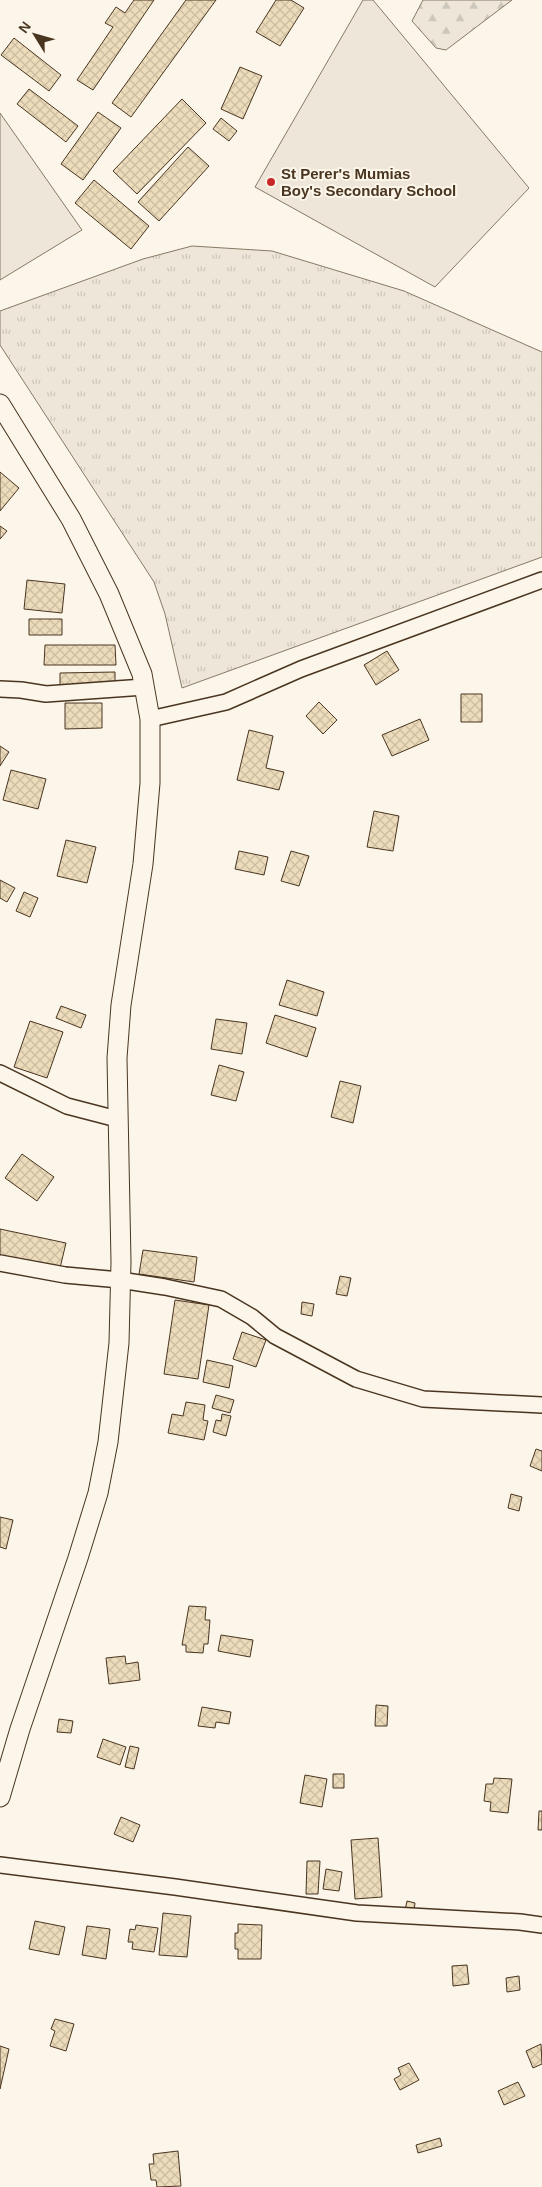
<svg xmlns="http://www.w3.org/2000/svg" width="542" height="2187" font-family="Arial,sans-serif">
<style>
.grass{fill:url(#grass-tufts);stroke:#887966}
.forest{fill:url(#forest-firs);stroke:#887966}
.park{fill:#ede6d9;stroke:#887966}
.building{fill:url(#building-cross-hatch);stroke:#4a3520}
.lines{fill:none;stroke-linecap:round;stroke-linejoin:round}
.minor-casing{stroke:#4a3520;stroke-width:18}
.tertiary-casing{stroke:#4a3520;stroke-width:21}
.minor{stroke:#fbf6e9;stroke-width:15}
.tertiary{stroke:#fbf6e9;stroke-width:19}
.poi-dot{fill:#c62828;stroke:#fbf6e9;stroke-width:2}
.labels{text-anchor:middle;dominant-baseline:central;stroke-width:4;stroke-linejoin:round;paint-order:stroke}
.poi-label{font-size:15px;font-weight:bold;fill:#4a3520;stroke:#fbf6e9;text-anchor:start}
</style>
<defs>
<pattern id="grass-tufts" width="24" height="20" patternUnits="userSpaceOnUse" patternTransform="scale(1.25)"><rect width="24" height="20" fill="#ede6d9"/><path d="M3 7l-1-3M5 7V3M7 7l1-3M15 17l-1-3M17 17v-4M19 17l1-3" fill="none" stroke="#cdc6ba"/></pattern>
<pattern id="forest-firs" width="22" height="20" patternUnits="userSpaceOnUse" patternTransform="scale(1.25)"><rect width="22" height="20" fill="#ede6d9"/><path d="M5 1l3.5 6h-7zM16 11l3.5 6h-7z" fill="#cdc6ba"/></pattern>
<pattern id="building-cross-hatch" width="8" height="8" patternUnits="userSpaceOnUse" patternTransform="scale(1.25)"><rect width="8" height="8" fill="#ecdcbc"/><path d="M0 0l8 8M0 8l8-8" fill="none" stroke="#ccbda1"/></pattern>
</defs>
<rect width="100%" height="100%" fill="#fbf6e9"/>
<path class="grass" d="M192,246l80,5 132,40 138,61v205l-360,131 -17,-74 -11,-32 -154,-237v-34l143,-52z"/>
<path class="forest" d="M423,0h89l-66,50 -10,-2 -24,-27z"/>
<path class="park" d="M363,0h10l156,188 -94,99 -180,-100z
M0,113l82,117 -82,50z"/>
<path class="building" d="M134,0h20l-61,90 -16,-10 36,-53 -8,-4 11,-16 9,6z
M186,0h30l-85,117 -19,-14z
M276,0h15l13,8 -24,38 -24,-14z
M14,38l47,37 -12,16 -48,-36z
M240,67l22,9 -19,43 -22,-10z
M29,89l49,37 -12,16 -49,-38z
M182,99l24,24 -69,71 -24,-23z
M98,112l23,16 -38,52 -22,-16z
M221,118l16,13 -8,10 -16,-12z
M188,147l21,19 -50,55 -21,-19z
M94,180l55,46 -18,23 -56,-46z
M0,472l19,16 -19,23z
M0,526l7,5 -7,8z
M27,580l38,4 -3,29 -38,-4z
M29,619h33v16h-33z
M45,645h70l1,20h-72z
M387,651l12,19 -23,15 -12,-20z
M115,672v13l-55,1v-13z
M461,694h21v28h-21z
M319,702l18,18 -14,14 -17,-18z
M65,703h37v25l-37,1z
M420,719l9,21 -37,16 -10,-21z
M249,730l24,6 -7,32 18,4 -5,18 -42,-10z
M0,746l9,6 -9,14z
M11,770l35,9 -8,30 -35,-9z
M374,811l25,5 -6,35 -26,-4z
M66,840l30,7 -9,36 -30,-7z
M239,851l29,6 -4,18 -29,-6z
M291,851l18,5 -10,30 -18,-5z
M0,880l15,8 -8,14 -7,-4z
M24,892l14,6 -8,19 -14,-6z
M287,980l37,12 -7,24 -38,-11z
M61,1006l25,9 -5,13 -25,-10z
M275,1015l41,13 -9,29 -41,-14z
M216,1019l31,4 -5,31 -31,-5z
M30,1021l33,11 -16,46 -33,-11z
M219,1065l25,7 -8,29 -25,-6z
M340,1081l21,5 -8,37 -22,-6z
M22,1154l32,23 -17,24 -32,-23z
M0,1229l66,14 -6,25 -60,-13z
M143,1250l54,7 -3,25 -55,-8z
M340,1276l11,2 -4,18 -11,-2z
M175,1300l34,5 -11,74 -34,-5z
M302,1302l12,2 -2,12 -11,-2z
M242,1332l24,8 -10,27 -23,-8z
M207,1360l26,6 -4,22 -26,-6z
M216,1395l18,5 -4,13 -18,-5z
M186,1402l19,3 -2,15 5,1 -4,19 -36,-7 4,-19 11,2z
M222,1414l9,2 -5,20 -13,-4 3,-12 5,1z
M536,1449l6,2v20l-12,-5z
M511,1494l11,3 -3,14 -11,-3z
M0,1517l13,3 -7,29 -6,-2z
M189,1606l17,1 -1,13h5l-2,24h-4l-1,9 -17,-1v-7h-4z
M221,1635l32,5 -3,17 -32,-6z
M125,1656l1,8 12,-2 2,18 -31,4 -3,-26z
M376,1705l12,1 -1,20h-12z
M202,1707l29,5 -2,12 -13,-2 -1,6 -17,-2z
M59,1719l14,2 -2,12 -14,-1z
M103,1739l23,8 -6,18 -23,-8z
M130,1746l9,2 -5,21 -9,-2z
M333,1774h11v14h-11z
M305,1775l22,4 -5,28 -22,-4z
M494,1778l18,1 -4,34 -18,-2 1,-9 -7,-1 2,-17h7z
M539,1811h3v19h-4z
M121,1817l19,8 -7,17 -19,-8z
M378,1838l4,59 -27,2 -4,-59z
M307,1861h13l-2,33h-12z
M326,1869l16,3 -3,19 -16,-2z
M407,1901l8,2 -1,8 -9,-1z
M163,1913l28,3 -4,41 -28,-2z
M35,1921l30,6 -6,28 -30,-6z
M238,1924l24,1 -1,34h-23v-10h-3v-16h3z
M136,1925l22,3 -4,24 -22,-3 1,-7h-5l2,-13 5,1z
M87,1926l23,3 -4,30 -24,-4z
M467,1965l2,19 -16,2 -1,-20z
M519,1976l1,14 -13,2 -1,-14z
M55,2019l19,5 -8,27 -16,-5 5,-15 -4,-2z
M541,2044l1,20 -9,4 -7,-17z
M0,2046l9,3 -9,40z
M409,2063l10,17 -19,10 -6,-11 7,-4 -3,-7z
M518,2082l7,14 -21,9 -6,-14z
M440,2138l2,8 -24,7 -2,-8z
M178,2151l3,35 -24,1 -1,-7h-5l-2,-16h5l-1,-10z"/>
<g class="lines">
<g class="minor-casing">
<path id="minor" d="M0,689l21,1 25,4 98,-7
M150,719l76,-17 75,-33 241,-89
M0,1073l67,33 50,13
M0,1263l65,12 55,5 45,7 56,12 31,18 23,19 81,43 67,20 119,6
M0,1865l175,22 182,26 163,9 22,3"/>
</g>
<g class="tertiary-casing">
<path id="tertiary" d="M0,404l71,115 38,75 33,80 8,45v64l-7,81 -22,141 -4,53 4,204 -2,81 -11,99 -10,51 -20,65 -58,171 -20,68"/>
</g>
<use href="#minor" class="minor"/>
<use href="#tertiary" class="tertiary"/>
</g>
<circle class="poi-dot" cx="271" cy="182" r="5"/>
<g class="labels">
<g class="poi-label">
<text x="281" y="173">St Perer's Mumias<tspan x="281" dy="17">Boy's Secondary School</tspan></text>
</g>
</g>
<g transform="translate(35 35) rotate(307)" stroke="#fbf6e9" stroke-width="4" paint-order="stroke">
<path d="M0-4L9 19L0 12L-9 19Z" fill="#4a3520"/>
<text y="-8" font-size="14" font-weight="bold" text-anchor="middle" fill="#4a3520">N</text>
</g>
</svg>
